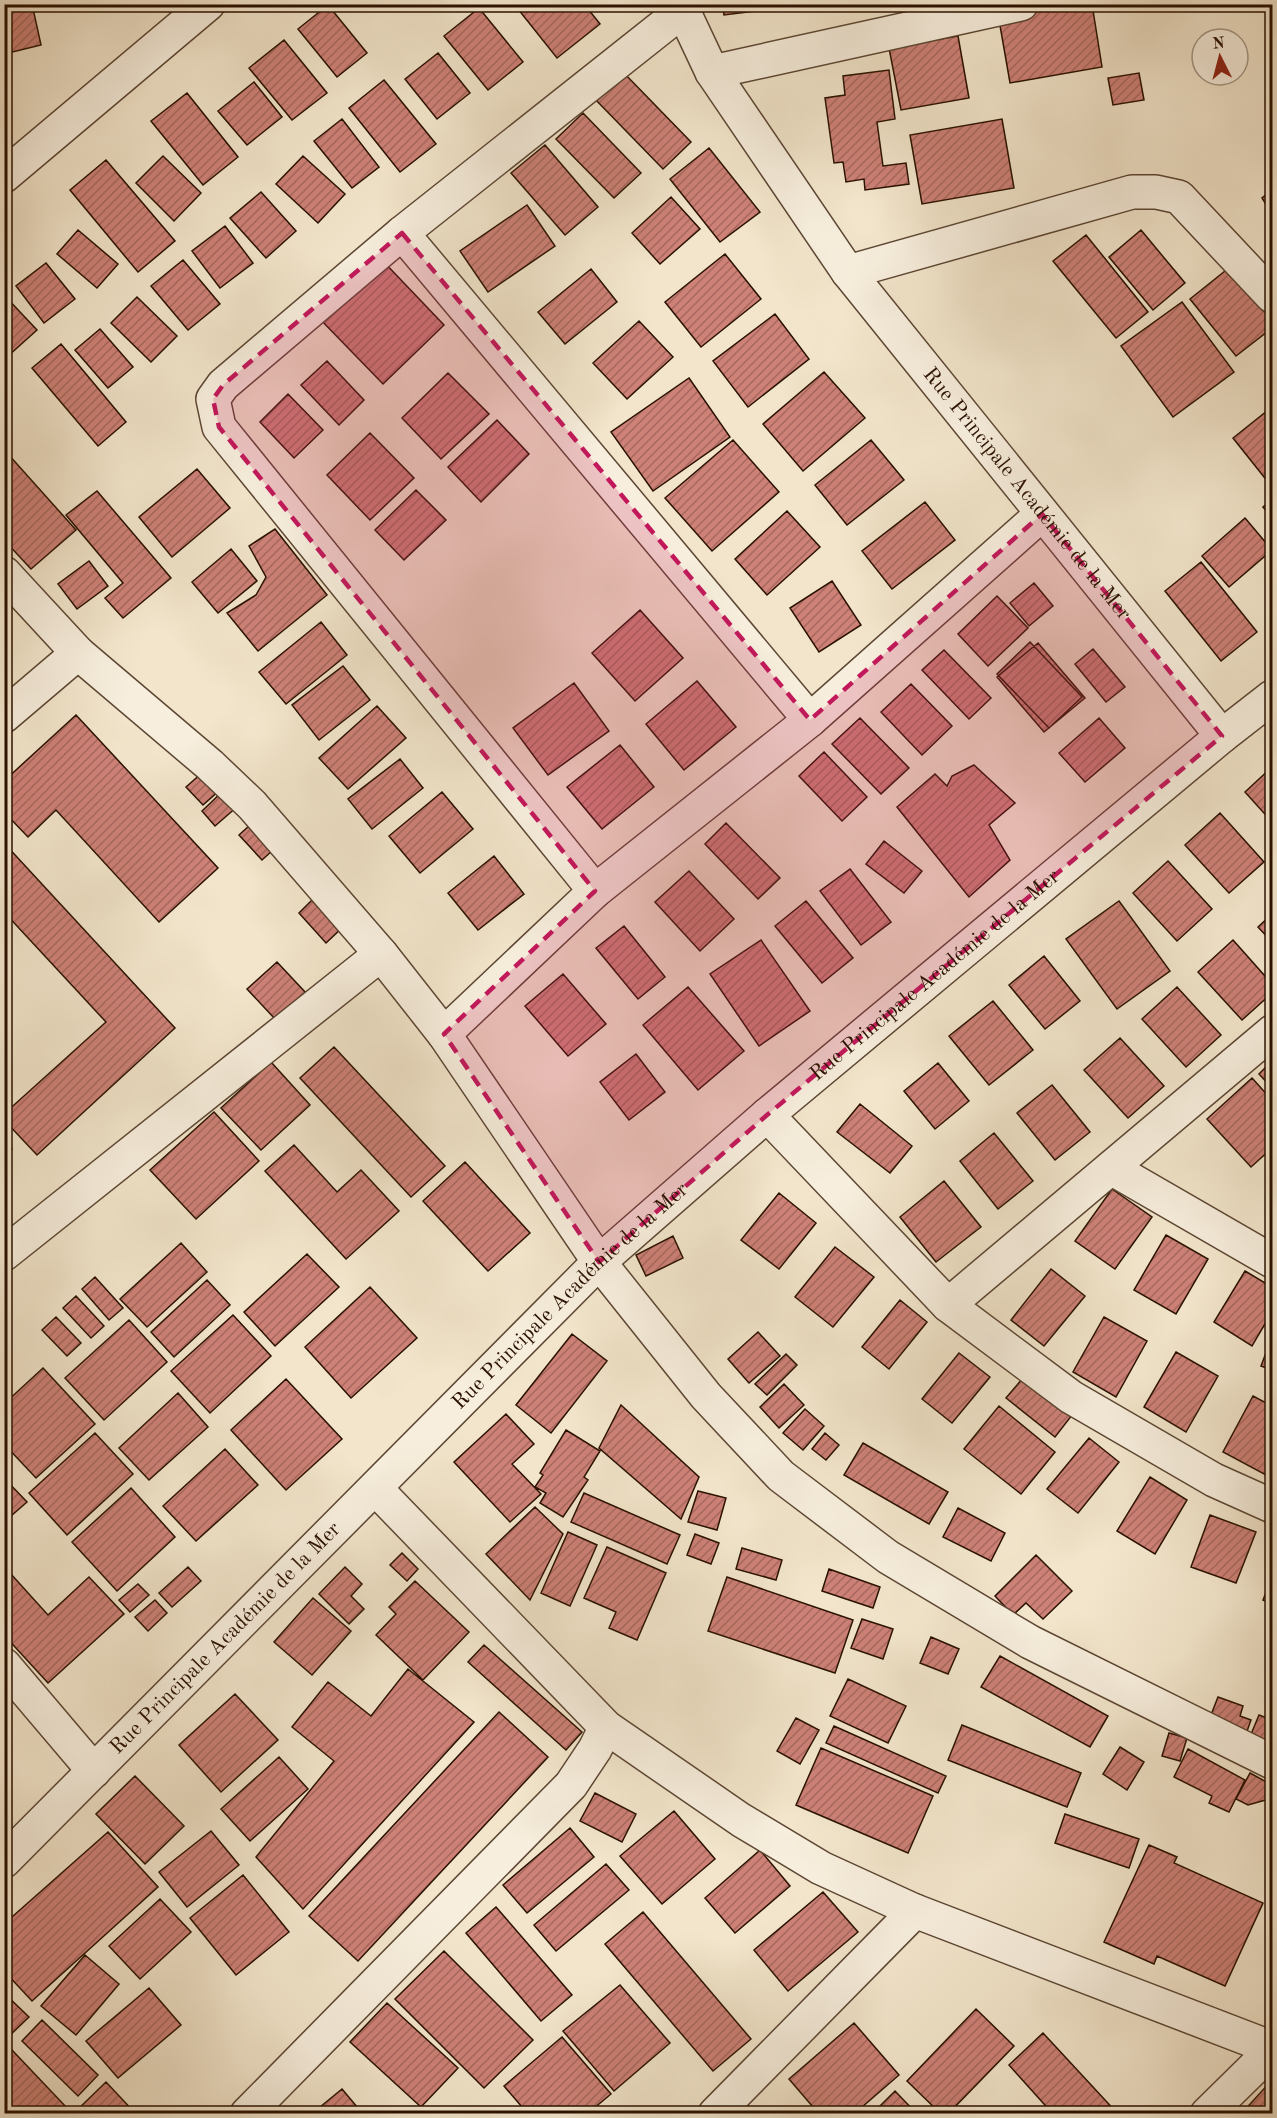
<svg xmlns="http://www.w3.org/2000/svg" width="1277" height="2118" font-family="'Old Standard TT',serif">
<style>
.building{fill:url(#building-hatch);stroke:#2a1100;stroke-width:1.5}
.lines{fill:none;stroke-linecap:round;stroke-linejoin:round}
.minor-casing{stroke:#5c4633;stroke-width:36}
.minor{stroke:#f7eedd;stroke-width:33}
.marked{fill:#c2185b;fill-opacity:0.2;stroke:#c2185b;stroke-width:4.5;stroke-dasharray:12 8;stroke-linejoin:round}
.labels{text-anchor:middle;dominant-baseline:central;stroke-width:6;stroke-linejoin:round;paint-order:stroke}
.street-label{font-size:21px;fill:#2a1100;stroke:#f7eedd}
</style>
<defs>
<pattern id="building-hatch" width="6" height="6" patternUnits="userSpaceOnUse" patternTransform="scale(1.5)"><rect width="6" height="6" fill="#cd8177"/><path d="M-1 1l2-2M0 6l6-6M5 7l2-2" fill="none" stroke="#a7685f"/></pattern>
</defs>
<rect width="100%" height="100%" fill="#f2e5cb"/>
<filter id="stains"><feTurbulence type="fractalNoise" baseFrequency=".00333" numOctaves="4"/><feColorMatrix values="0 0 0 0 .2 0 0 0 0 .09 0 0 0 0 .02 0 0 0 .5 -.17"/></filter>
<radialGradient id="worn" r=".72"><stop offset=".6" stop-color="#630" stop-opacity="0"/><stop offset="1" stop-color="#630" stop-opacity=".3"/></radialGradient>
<path class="building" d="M4,4h28l9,41 -37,9z
M514,4h70l16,20 -43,34z
M722,4h41l1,6 -40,5z
M1057,4h35l10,63 -92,16 -12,-69z
M328,5l39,48 -30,24 -39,-48z
M479,8l44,54 -35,28 -44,-54z
M958,36l11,62 -68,12 -12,-62z
M284,40l43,53 -35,27 -43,-52z
M438,53l32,40 -33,26 -32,-40z
M621,70l70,72 -28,27 -70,-72z
M889,70l6,49 -18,3 6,44 23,-3 3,21 -44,6 -1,-11 -18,3 -3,-20 -9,1 -9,-65 20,-3 -2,-19z
M1139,73l5,27 -31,5 -5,-27z
M384,80l52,64 -36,28 -51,-64z
M254,82l28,35 -35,28 -29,-34z
M187,93l51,64 -35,28 -52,-64z
M583,113l58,60 -27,25 -58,-59z
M342,119l37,48 -27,21 -38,-47z
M1002,119l12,69 -92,16 -12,-69z
M545,145l53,62 -33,28 -54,-62z
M709,148l51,64 -40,30 -50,-63z
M163,156l38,37 -27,28 -38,-38z
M303,156l42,38 -27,29 -42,-39z
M106,160l69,81 -37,31 -68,-82z
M1272,190v24l-10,-16z
M261,192l35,39 -30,27 -36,-40z
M671,197l29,32 -40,35 -28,-31z
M527,205l28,41 -67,46 -28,-41z
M225,226l28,37 -33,25 -28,-37z
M78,230l40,34 -21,24 -40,-34z
M1141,230l44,53 -32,27 -44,-53z
M1086,235l62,77 -32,26 -63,-77z
M725,254l36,45 -60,48 -36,-45z
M381,259l63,66 -61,59 -64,-66z
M183,260l37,44 -32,26 -37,-44z
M46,263l29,36 -31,24 -28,-37z
M1230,267l42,54v7l-36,28 -46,-57z
M591,269l26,33 -52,42 -27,-32z
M4,295l33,35 -29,26 -4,-3z
M137,297l40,39 -26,26 -40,-39z
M1182,302l52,70 -61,45 -52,-71z
M775,314l34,45 -61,48 -35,-46z
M639,321l34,36 -46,42 -34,-36z
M100,329l33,38 -25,21 -33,-38z
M61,344l65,78 -28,24 -66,-78z
M327,361l37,39 -25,25 -38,-40z
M824,372l41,46 -62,53 -40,-47z
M448,373l41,41 -48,45 -39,-41z
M689,378l41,59 -77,54 -42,-59z
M288,394l35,36 -29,28 -34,-36z
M1272,407v80l-39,-49z
M497,420l32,34 -48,48 -33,-35z
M370,433l44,45 -44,42 -43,-45z
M733,440l46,52 -67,59 -47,-53z
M871,440l33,40 -57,45 -32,-40z
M8,454l68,76 -45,39 -27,-29v-82z
M197,469l33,39 -58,49 -33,-40z
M416,490l30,30 -42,40 -29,-30z
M97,491l74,87 -48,40 -18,-20 18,-15 -57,-68z
M1272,499v19l-9,-11z
M925,502l30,38 -63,49 -30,-38z
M787,511l33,36 -53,48 -32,-36z
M1245,518l27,32 -43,37 -27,-31z
M275,529l52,66 -69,56 -31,-38 29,-18 10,-18 -17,-31z
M231,549l26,32 -39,32 -26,-31z
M89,561l19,25 -31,23 -19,-25z
M1201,562l56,70 -36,29 -56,-70z
M832,581l29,44 -42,27 -29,-44z
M1034,583l19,23 -24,20 -19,-23z
M997,596l31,32 -40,38 -30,-32z
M640,610l43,48 -48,43 -43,-48z
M321,622l26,33 -61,49 -27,-32z
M1030,642l52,55 -33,31 -52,-54z
M1038,643l47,55 -41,34 -47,-55z
M1093,649l32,38 -19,15 -31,-38z
M944,650l47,48 -22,21 -47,-49z
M343,666l27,34 -51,40 -27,-35z
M697,681l39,46 -52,43 -38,-46z
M574,683l35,48 -61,44 -35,-47z
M911,684l41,42 -30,29 -41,-43z
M377,706l29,32 -58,51 -29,-31z
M76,715l142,153 -59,54 -103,-112 -28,27 -24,-25v-31z
M860,718l49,50 -28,26 -49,-50z
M1099,718l26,30 -40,34 -26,-29z
M620,745l34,42 -52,42 -35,-42z
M824,752l43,45 -25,24 -43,-45z
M400,759l23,29 -51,41 -24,-30z
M974,765l41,38 -26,22 21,35 -41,37 -72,-90 38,-33 12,12 5,-10z
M1272,767v55l-27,-30z
M203,772l17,18 -17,15 -17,-18z
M224,790l14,16 -23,20 -13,-15z
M442,792l31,37 -53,44 -31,-37z
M1220,813l44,49 -35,31 -44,-48z
M726,823l54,55 -22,21 -53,-55z
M250,825l23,25 -11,10 -23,-25z
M884,841l38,30 -18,22 -38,-29z
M4,843l171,185 -138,127 -33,-35v-6l102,-92 -102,-110z
M494,856l30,38 -46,36 -30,-37z
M1168,861l44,48 -35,32 -44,-48z
M850,869l41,53 -30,23 -41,-54z
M689,871l45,48 -34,32 -45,-49z
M314,898l28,30 -16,15 -27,-30z
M806,901l47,57 -31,25 -47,-57z
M1119,901l51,70 -53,38 -51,-70z
M1272,914v28l-14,-15z
M624,926l41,51 -27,22 -42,-51z
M761,940l49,71 -51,35 -49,-72z
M1233,940l39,44v9l-30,27 -44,-48z
M1044,956l36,45 -35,28 -36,-44z
M277,962l29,31 -30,27 -29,-31z
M563,974l43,50 -38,32 -43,-50z
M688,987l56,64 -46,39 -55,-65z
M1177,987l44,48 -35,32 -44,-48z
M993,1001l40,49 -44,35 -40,-49z
M1120,1038l44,48 -36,32 -44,-48z
M334,1047l111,119 -34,31 -111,-119z
M636,1054l29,38 -36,28 -29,-38z
M1272,1061v27l-13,-14z
M271,1062l39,43 -49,45 -40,-42z
M938,1063l31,38 -34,28 -31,-38z
M1252,1078l20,22v48l-21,19 -44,-48z
M1052,1085l38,47 -35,28 -38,-47z
M860,1104l52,42 -22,27 -53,-41z
M214,1112l45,49 -63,58 -46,-49z
M994,1133l39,48 -35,28 -38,-48z
M4,1141l8,8 -8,7z
M294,1145l43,47 24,-22 38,41 -53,48 -81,-88z
M465,1162l65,71 -42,38 -65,-70z
M944,1181l37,46 -45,35 -36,-45z
M1112,1189l40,28 -37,52 -40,-28z
M779,1193l37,30 -37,46 -38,-29z
M1166,1235l42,24 -32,55 -42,-24z
M673,1236l10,22 -37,18 -10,-21z
M181,1243l26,29 -60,55 -27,-28z
M835,1247l39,30 -41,50 -38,-30z
M307,1254l32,33 -64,59 -31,-34z
M1051,1269l34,27 -41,50 -33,-26z
M1245,1271l27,16v25l-20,34 -38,-24z
M95,1277l28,31 -14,12 -27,-31z
M207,1280l23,25 -56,52 -23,-25z
M370,1287l47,51 -66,60 -46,-51z
M76,1296l28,30 -13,12 -28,-30z
M900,1300l27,22 -38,47 -27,-22z
M233,1315l38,41 -61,57 -39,-42z
M56,1317l25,26 -14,13 -25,-26z
M1104,1317l43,24 -31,56 -43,-25z
M129,1320l38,42 -63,58 -39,-42z
M758,1332l22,24 -31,27 -21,-24z
M572,1334l35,27 -56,72 -35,-28z
M1272,1337v33l-11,-4z
M1176,1352l42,24 -32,56 -42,-25z
M959,1353l31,24 -38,46 -30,-24z
M786,1354l11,11 -30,30 -12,-11z
M43,1368l52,56 -59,54 -32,-34v-40z
M1028,1372l48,38 -21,27 -49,-39z
M286,1379l56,60 -56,51 -55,-60z
M784,1384l20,21 -25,23 -19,-21z
M178,1393l30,34 -59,53 -30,-32z
M1253,1396l19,10v57l-6,12 -43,-23z
M621,1405l78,72 -18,42 -82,-71z
M999,1406l56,46 -34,42 -57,-45z
M805,1409l19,17 -21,24 -20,-17z
M506,1414l28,30 -22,20 29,30 -31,28 -56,-60z
M566,1430l34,21 -16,26 4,3 -25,37 -23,-14 6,-10 -11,-6 8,-12 -3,-2z
M95,1433l38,41 -66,61 -38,-42z
M825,1433l14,12 -13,15 -14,-11z
M1089,1438l30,24 -41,51 -31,-24z
M863,1443l85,49 -19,32 -85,-49z
M225,1449l33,36 -62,56 -33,-35z
M1150,1477l37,23 -32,54 -38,-23z
M4,1478l23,24 -23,20z
M131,1488l44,49 -58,54 -45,-49z
M698,1491l28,7 -9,32 -29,-8z
M584,1493l96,42 -13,29 -96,-42z
M535,1507l28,27 -33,66 -44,-46z
M958,1508l47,25 -14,28 -48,-24z
M1210,1515l46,17 -20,51 -45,-16z
M568,1532l29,13 -27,61 -29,-13z
M695,1534l24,9 -8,21 -24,-9z
M607,1547l59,26 -29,67 -28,-12 7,-16 -32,-14z
M742,1548l40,12 -6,20 -40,-11z
M402,1553l16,16 -11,12 -17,-16z
M1036,1555l36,36 -29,28 -17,-16 -13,12 -18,-19z
M188,1567l13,14 -29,26 -13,-14z
M345,1567l17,17 -11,12 13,13 -15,15 -30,-30z
M829,1569l51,18 -7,21 -51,-17z
M10,1573l38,42 41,-38 35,37 -76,69 -44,-48v-57z
M727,1577l126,43 -18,53 -127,-42z
M1272,1577v27l-9,-4z
M415,1581l54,51 -46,48 -47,-45 20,-21 -7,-7z
M138,1584l11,11 -19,17 -11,-12z
M313,1598l38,33 -39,44 -38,-33z
M155,1600l12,13 -19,18 -13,-14z
M862,1619l31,10 -10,30 -32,-11z
M931,1637l28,12 -11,25 -28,-11z
M484,1645l98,87 -16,18 -98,-88z
M1000,1656l108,60 -18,31 -109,-60z
M408,1669l66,53 -171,187 -47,-52 78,-96 -42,-34 36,-45 43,34z
M848,1679l58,27 -18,37 -58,-27z
M235,1694l43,46 -57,52 -42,-47z
M1218,1697l25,9 -3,10 11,4 -5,14 -37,-14z
M499,1712l49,45 -190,204 -49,-45z
M1259,1715l13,5v28l-23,-9z
M796,1718l23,12 -19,34 -23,-13z
M962,1725l119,48 -14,34 -119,-47z
M834,1726l112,50 -8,17 -112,-50z
M1169,1733l18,5 -7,23 -18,-5z
M1120,1747l24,15 -17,28 -24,-16z
M821,1748l112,48 -25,57 -112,-48z
M1188,1749l57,31 -16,32 -20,-9 3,-7 -38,-19z
M279,1757l29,32 -58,52 -29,-32z
M1250,1773l22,12v8l-3,6 -21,6 -12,-6z
M135,1776l49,50 -39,38 -49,-50z
M595,1793l41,21 -14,28 -42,-21z
M674,1811l41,48 -53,45 -42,-48z
M1065,1814l74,25 -10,29 -74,-25z
M570,1828l24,29 -67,56 -24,-28z
M211,1831l28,34 -52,42 -28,-35z
M108,1832l50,55 -126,114 -28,-30v-47z
M1149,1845l28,12 -3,6 89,40 -38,83 -68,-30 -3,8 -50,-22z
M760,1850l30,36 -55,47 -30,-35z
M606,1864l23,26 -73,61 -22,-26z
M243,1875l46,57 -53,43 -46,-57z
M823,1892l35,40 -70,59 -34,-41z
M160,1899l31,33 -51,47 -31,-33z
M496,1907l76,88 -31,26 -75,-88z
M643,1912l108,127 -38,32 -108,-127z
M444,1951l89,89 -49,48 -89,-89z
M85,1955l34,29 -43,51 -35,-29z
M620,1985l50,58 -56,48 -51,-60z
M149,1988l32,37 -63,53 -32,-37z
M4,1993l25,24 -25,24z
M387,2003l71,65 -37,39 -71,-65z
M976,2009l38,37 -66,68h-7l-34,-33z
M42,2020l56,55 -20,21 -56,-55z
M854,2023l45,52 -45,39h-35l-30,-35z
M1043,2033l75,81h-65l-44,-49z
M562,2037l49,57 -24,20h-59l-24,-28z
M12,2050l56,59 -4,5h-60v-57z
M1272,2080v34h-31z
M106,2082l30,32h-63z
M342,2089l21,25h-37l-6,-7z
M895,2091l22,23h-45z"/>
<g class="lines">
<g class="minor-casing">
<g id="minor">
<path id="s1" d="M680,4l32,68 136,200 374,464"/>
<path d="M712,72l309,-68"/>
<path d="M4,176l204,-172"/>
<path d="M402,233l408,487"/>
<path d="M848,272l284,-80h24l23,5 93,99"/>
<path d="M4,573l74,80 132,112 42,40 129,149 63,80 155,228 107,134 75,80 107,81 142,85 242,120"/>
<path d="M4,716l74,-63"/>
<path d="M595,891l-376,-464 -6,-28 10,-14 179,-152 280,-222"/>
<path d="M444,1034l151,-143 215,-171 232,-206"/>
<path d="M767,1115l181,190 123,92 143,83 58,26"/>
<path d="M1111,1168l161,93"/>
<path d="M4,1254l377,-300"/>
<path d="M948,1305l324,-273"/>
<path d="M376,1489l230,238 135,93 80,48 94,43 357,137"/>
<path d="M4,1665l90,106"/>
<path id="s2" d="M4,1861l595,-599 168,-147 455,-379 50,-39"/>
<path d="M247,2114l324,-329 24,-36 11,-22"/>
<path d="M715,2114l200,-203"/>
<path d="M1207,2114l65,-64"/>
</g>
</g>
<use href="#minor" class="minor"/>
</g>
<path class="marked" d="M402,233l408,487 232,-206 180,222 -455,379 -168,147 -155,-228 151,-143 -376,-464 -6,-28 10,-14z"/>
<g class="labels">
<g class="street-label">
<text stroke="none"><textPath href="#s1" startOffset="602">Rue Principale Académie de la Mer</textPath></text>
<text stroke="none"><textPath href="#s2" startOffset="1286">Rue Principale Académie de la Mer</textPath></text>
<text stroke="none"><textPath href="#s2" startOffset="800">Rue Principale Académie de la Mer</textPath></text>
<text stroke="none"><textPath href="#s2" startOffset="314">Rue Principale Académie de la Mer</textPath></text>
</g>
</g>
<rect width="1277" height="2118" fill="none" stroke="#f2e5cb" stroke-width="24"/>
<rect x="6" y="6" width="1265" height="2106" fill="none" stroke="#2a1100" stroke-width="3"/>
<rect x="12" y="12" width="1253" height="2094" fill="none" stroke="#2a1100" stroke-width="1.5"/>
<g transform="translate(1220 57) rotate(354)"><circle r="28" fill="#f7eedd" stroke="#a59685" stroke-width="1.5"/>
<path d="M0-4.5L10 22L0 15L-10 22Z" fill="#8f2418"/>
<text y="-9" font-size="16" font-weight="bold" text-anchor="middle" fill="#2a1100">N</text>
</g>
<rect width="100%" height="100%" filter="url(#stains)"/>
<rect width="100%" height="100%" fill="url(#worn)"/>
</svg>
